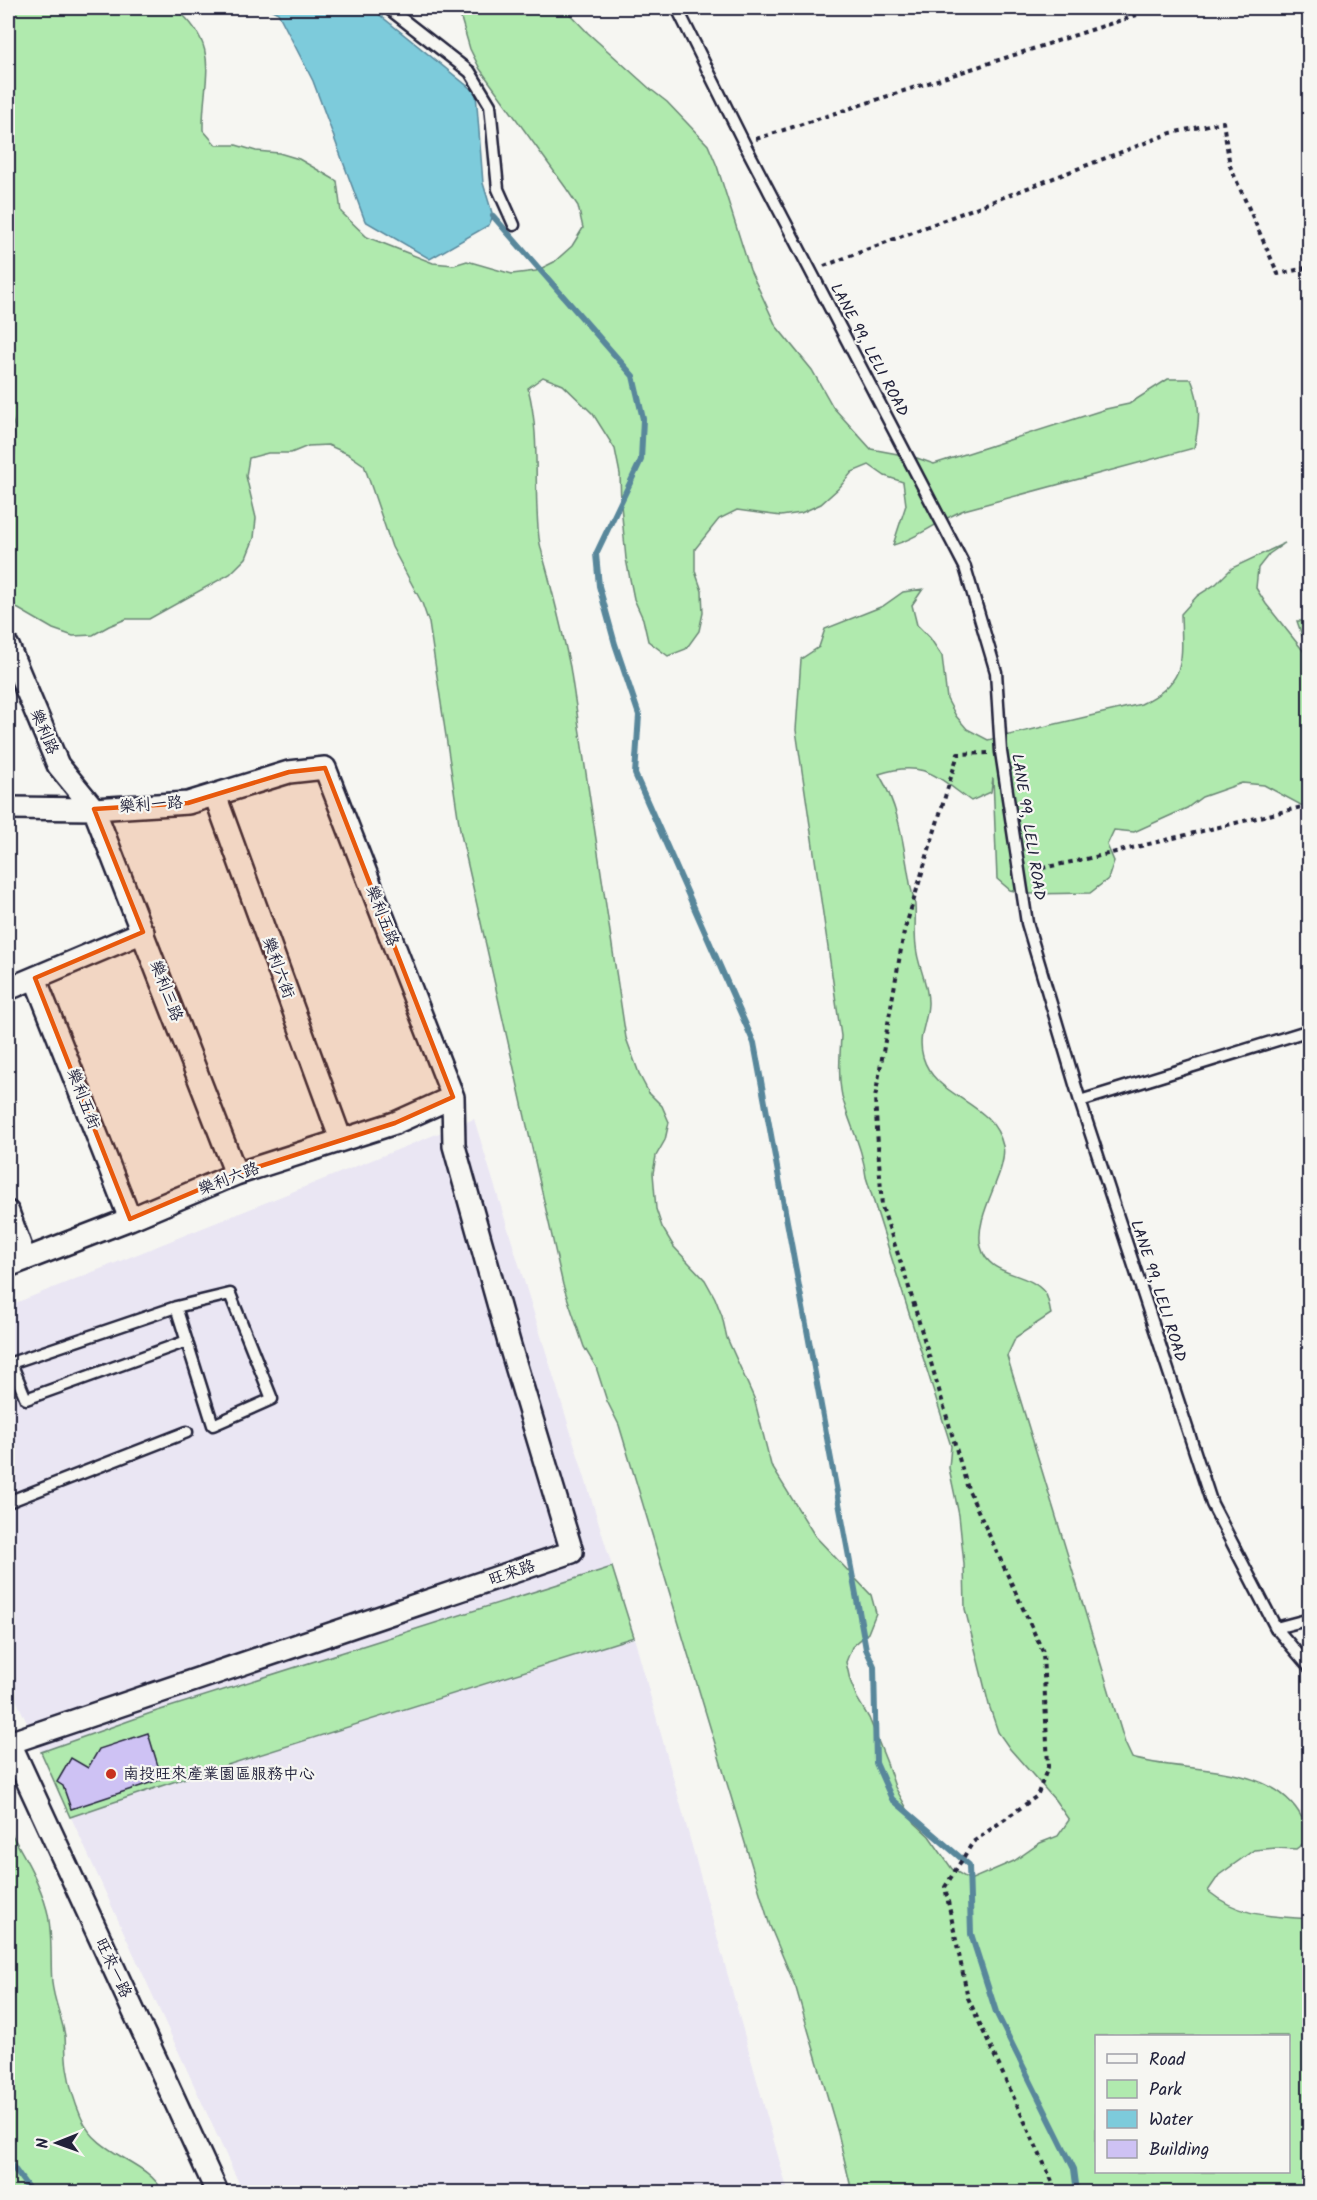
<svg xmlns="http://www.w3.org/2000/svg" width="1317" height="2200" font-family="Kalam,'LXGW WenKai TC',sans-serif">
<style>
.built{fill:#eae6f3}
.green{fill:#b0eaae;stroke:#698674;stroke-width:1.5;fill-rule:evenodd}
.water{fill:#7dcbdb;stroke:#59879b;stroke-width:1.5}
.lines{fill:none;stroke-linecap:round;stroke-linejoin:round}
.stream{stroke:#59879b;stroke-width:6}
.building{fill:#cec2f4;stroke:#22223b;stroke-width:1.5}
.service-casing{stroke:#22223b;stroke-width:15}
.minor-casing{stroke:#22223b;stroke-width:26}
.path{stroke:#22223b;stroke-width:4;stroke-dasharray:4.5 4.5;stroke-linecap:butt}
.service{stroke:#f6f6f2;stroke-width:10}
.minor{stroke:#f6f6f2;stroke-width:21}
.marked{fill:#e8590c;fill-opacity:0.2;stroke:#e8590c;stroke-width:4.5;stroke-linejoin:round}
.poi-dot{fill:#c8321e;stroke:#f6f6f2;stroke-width:2}
.labels{text-anchor:middle;dominant-baseline:central;stroke-width:4.5;stroke-linejoin:round;paint-order:stroke}
.street-label{font-size:16px;fill:#22223b;stroke:#f6f6f2}
.poi-label{font-size:16px;fill:#22223b;stroke:#f6f6f2;text-anchor:start}
</style>
<rect width="100%" height="100%" fill="#f6f6f2"/>
<filter id="ink" filterUnits="userSpaceOnUse"><feTurbulence type="fractalNoise" baseFrequency=".0167" numOctaves="2"/><feDisplacementMap in="SourceGraphic" scale="12" xChannelSelector="R" yChannelSelector="G"/><feConvolveMatrix kernelMatrix="1 2 1 2 8 2 1 2 1" color-interpolation-filters="sRGB"/></filter>
<g filter="url(#ink)">
<path class="built" d="M474,1119l160,518 154,555h-545l-202,-440 -33,-69v-377z"/>
<path class="green" d="M8,8h167c48,39 27,71 28,122l13,15h20l20,6 23,2 20,6 38,22 4,31 26,25 66,26 21,2 13,-4 45,13 24,-3 18,-9 18,-16 11,-18 -5,-22 -12,-18 -86,-119 -10,-20 -12,-41h106l24,25 61,55 18,14 41,43 9,21 33,104 26,56 36,44 21,37 38,42 43,8 20,7 172,-55 23,-5 39,-25h23c10,24 9,43 3,69l-230,62c-25,10 -45,28 -71,35l13,-40 -3,-23 -18,-6 -16,-11 -17,7 -13,16 -18,16 -20,9 -20,3 -44,-6 -18,9 -24,30v22l7,20 1,22 -4,18 -13,18 -18,7 -20,-15 -5,-22 -9,-20 -8,-40 -5,-54 -1,-31 -5,-25 -22,-35 -30,-29 -20,-8 -15,11c13,49 5,100 11,150 2,15 8,30 11,45 7,28 14,55 20,84l56,371 14,38 9,17 13,13 7,16 -4,18 -9,16 -3,17 3,36 6,18 12,20 31,33 10,18 7,18 5,22 27,60 17,67 44,71 56,59 5,18 -8,20 -16,14 -6,15 4,18 7,18 12,20 18,45 8,24 20,36 14,13 23,33 18,11 44,-19 26,-18 18,-7 11,-16 -14,-20 -45,-51 -12,-17 -9,-27 -24,-96 -1,-45 -5,-49 -10,-47 2,-22 -85,-269c-3,-29 -17,-53 -24,-81 -4,-19 -2,-40 -1,-60l-45,-306 5,-71 18,-12 6,-18 58,-23 20,-14 20,-3 -11,16 5,20 13,13 12,18 5,43 9,17 11,13 21,11 153,-36c47,-22 41,-45 40,-90l16,-18 19,-12 16,-16 53,-25 -16,11 -11,14 -2,20 10,16 43,54v156l-6,-8 -39,-21 -22,-2 -40,14 -15,11 -53,24 -20,-2 -7,15 7,16 -6,18 -18,14 -62,1 -18,-4 -13,-11 -4,-101 -2,14 -20,9c-34,-24 -47,-42 -92,-27 21,35 24,70 31,109 1,7 4,14 5,22 1,13 -1,27 1,41 1,19 13,38 12,58 -1,21 -11,31 -5,53 12,42 70,43 80,89 6,25 -30,69 -22,101 8,31 46,23 64,46 4,5 4,15 6,21l-35,23 -9,19 118,387 7,15c53,16 141,3 170,60 4,7 7,13 7,21l-13,10 -20,-1 -22,2 -35,25 -11,16c32,26 62,25 101,28v273h-457l-14,-59 -42,-145 -26,-62 -151,-501 -12,-24 -11,-34 -12,-20 -21,-62 -103,-455 -31,-207 -7,-20 -30,-56 -28,-82 -16,-11 -20,-9 -20,1 -17,7h-23l-19,5 -3,18 10,42 -2,20 -8,20 -16,16 -81,45h-23l-17,7 -16,9 -20,1 -20,-7 -38,-22 -7,-30v-74l7,-52 -1,-25 -6,-19zM1096,2036h192v136h-192z
M1297,621h12v35z
M612,1567l22,70 -461,145 -103,35 -29,-65 110,-39z
M8,1828c15,26 31,52 39,82 6,23 3,49 5,73 2,18 10,35 13,53 1,12 0,25 3,37 2,14 7,30 13,44 16,40 66,42 82,75h-155z"/>
<path class="water" d="M268,8h103l105,85 7,90 10,33 -4,9 -59,34 -65,-38 -52,-140 -35,-68z"/>
<g class="lines">
<path class="stream" d="M493,216l140,160 10,43 -2,41 -45,94 3,32 16,58 24,71 -4,59 119,269 112,606 8,17 2,97 16,36 77,66 2,69 25,78 78,157 3,23
M8,2160l23,32"/>
</g>
<path class="building" d="M148,1733l14,46 -91,30 -8,-23 -6,-4 14,-24 17,10 11,-19z"/>
<g class="lines">
<g class="service-casing">
<path id="service" d="M388,8l82,64 20,33 8,84 16,36
M677,8l67,135 221,424 31,105 5,80 26,171 53,178 132,403 64,124 34,40
M1080,1101l230,-71
M11,1363l15,36 161,-58
M8,1364l168,-57 54,-13 42,105 -59,26 -37,-118
M8,1502l179,-70
M1276,1628l34,-9"/>
</g>
<g class="minor-casing">
<path id="minor" d="M8,646l50,119 36,44 142,365
M215,795l126,345
M8,808l86,1 94,-6 101,-31 36,-4 128,329 1,49 56,200 62,206 -563,191
M35,978l95,241
M8,989l135,-57
M8,1212l17,47
M8,1266l122,-47 106,-45 159,-51 58,-26
M8,1739l209,453"/>
</g>
<path class="path" d="M756,139l381,-124
M824,266l347,-133 52,-11 7,44 48,108 32,-7
M988,753l-30,1 -54,178 -29,166 7,109 25,74 61,208 75,163 5,115 -11,29 -64,46 -28,45 23,111 89,194
M1033,870l62,-13 215,-52"/>
<use href="#service" class="service"/>
<use href="#minor" class="minor"/>
</g>
</g>
<path class="marked" d="M325,768l128,329 -58,26 -159,51 -106,45 -95,-241 108,-46 -49,-123 94,-6 101,-31z"/>
<circle class="poi-dot" cx="111" cy="1774" r="6"/>
<g class="labels">
<g class="street-label">
<text transform="translate(869 350) rotate(62)">LANE 99, LELI ROAD</text>
<text transform="translate(44 732) rotate(67)">樂利路</text>
<text transform="translate(151 805) rotate(-4)">樂利一路</text>
<text transform="translate(1028 827) rotate(81)">LANE 99, LELI ROAD</text>
<text transform="translate(382 916) rotate(69)">樂利五路</text>
<text transform="translate(278 968) rotate(70)">樂利六街</text>
<text transform="translate(166 991) rotate(69)">樂利三路</text>
<text transform="translate(83 1099) rotate(69)">樂利五街</text>
<text transform="translate(229 1179) rotate(-21)">樂利六路</text>
<text transform="translate(1158 1291) rotate(72)">LANE 99, LELI ROAD</text>
<text transform="translate(512 1573) rotate(-19)">旺來路</text>
<text transform="translate(113 1968) rotate(65)">旺來一路</text>
</g>
<g class="poi-label">
<text x="123" y="1774">南投旺來產業園區服務中心</text>
</g>
</g>
<rect width="1317" height="2200" fill="none" stroke="#f6f6f2" stroke-width="30"/>
<rect x="15" y="15" width="1287" height="2170" fill="none" stroke="#22223b" stroke-width="2" filter="url(#ink)"/>
<rect x="1095" y="2035" width="195" height="138" fill="#f6f6f2" stroke="#a1a1a9" stroke-width="1.5"/>
<rect x="1107" y="2054" width="30" height="9" fill="#f6f6f2" stroke="#a1a1a9" stroke-width="1.5"/>
<text x="1149" y="2065" font-size="18" fill="#22223b">Road</text>
<rect x="1107" y="2080" width="30" height="18" fill="#b0eaae" stroke="#a1a1a9" stroke-width="1.5"/>
<text x="1149" y="2095" font-size="18" fill="#22223b">Park</text>
<rect x="1107" y="2110" width="30" height="18" fill="#7dcbdb" stroke="#a1a1a9" stroke-width="1.5"/>
<text x="1149" y="2125" font-size="18" fill="#22223b">Water</text>
<rect x="1107" y="2140" width="30" height="18" fill="#cec2f4" stroke="#a1a1a9" stroke-width="1.5"/>
<text x="1149" y="2155" font-size="18" fill="#22223b">Building</text>
<g transform="translate(57 2143) rotate(269)" stroke="#f6f6f2" stroke-width="4.5" paint-order="stroke">
<path d="M0-4.5L10 22L0 15L-10 22Z" fill="#22223b"/>
<text y="-9" font-size="16" font-weight="bold" text-anchor="middle" fill="#22223b">N</text>
</g>
</svg>
